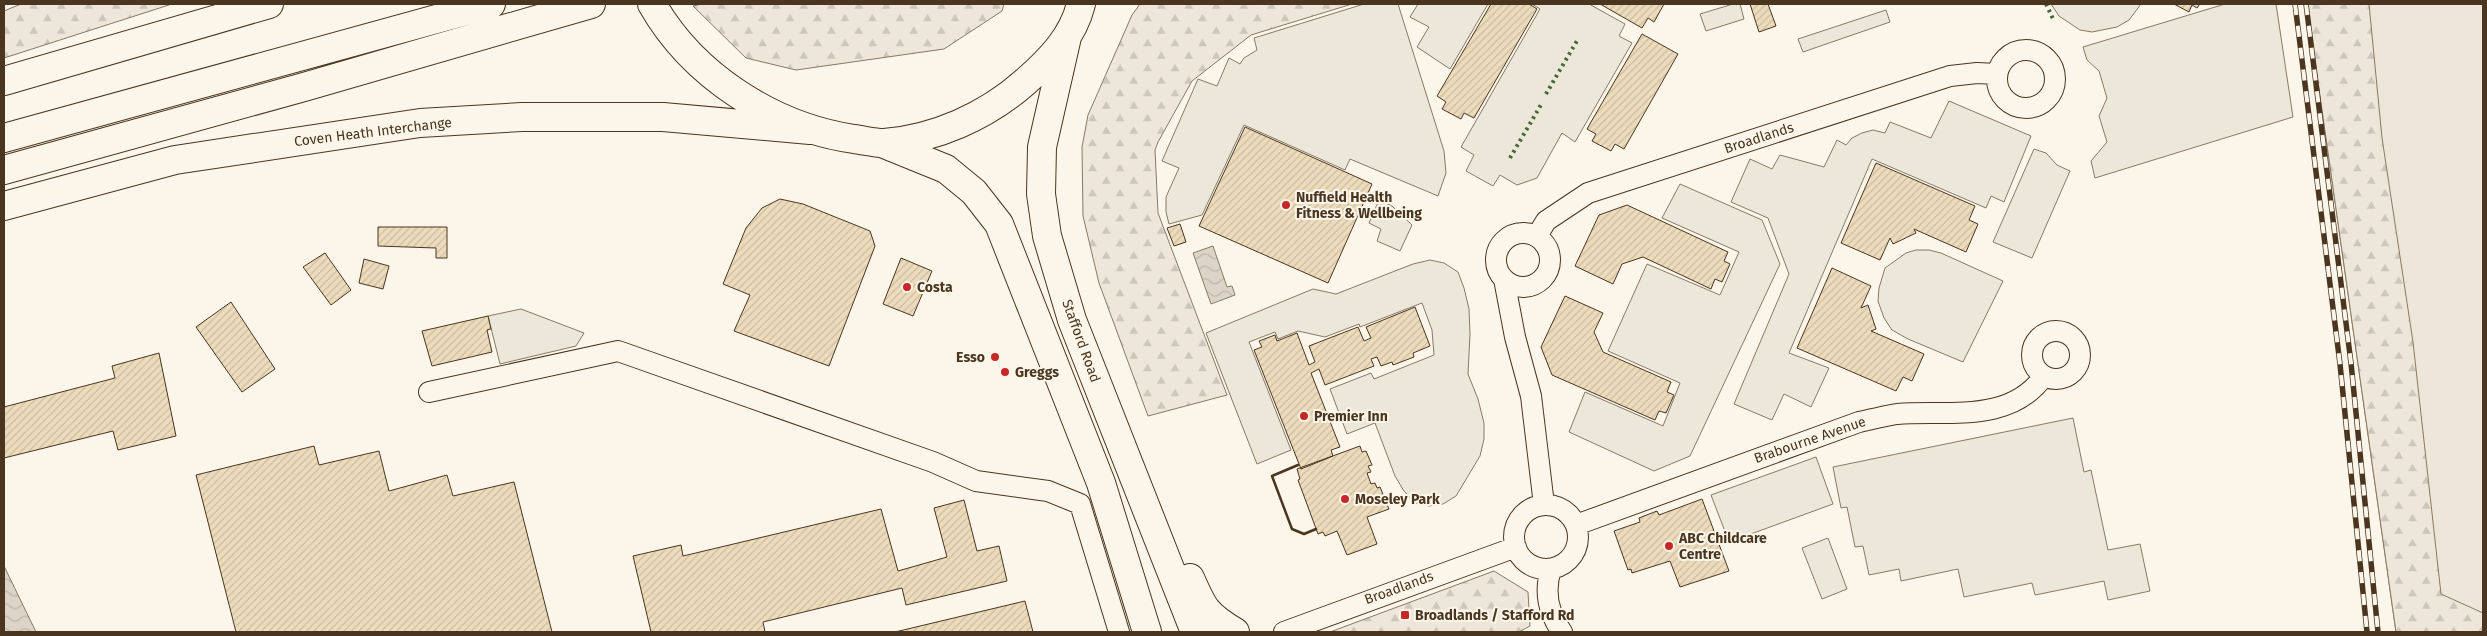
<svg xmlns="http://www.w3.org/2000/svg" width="2487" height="636" font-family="'Fira Sans',sans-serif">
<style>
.green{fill:#ede6d9;stroke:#887966}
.forest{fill:url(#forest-firs);stroke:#887966}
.parking{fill:#ede7d9;stroke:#887966}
.water{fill:url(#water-waves);stroke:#887966}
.building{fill:url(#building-hatch);stroke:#4a3520}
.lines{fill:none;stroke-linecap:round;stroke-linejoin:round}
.minor-casing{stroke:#4a3520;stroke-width:22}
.highway-casing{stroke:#4a3520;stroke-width:30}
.minor{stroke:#fbf6e9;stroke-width:20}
.highway{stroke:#fbf6e9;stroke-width:28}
.rail-casing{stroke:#4a3520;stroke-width:5.5}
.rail{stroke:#fbf6e9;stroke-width:4;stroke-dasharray:11;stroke-linecap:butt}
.hedge{stroke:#436837;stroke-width:4;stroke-dasharray:2.5 4;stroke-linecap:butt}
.wall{stroke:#4a3520;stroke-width:2.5}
.poi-dot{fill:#c62828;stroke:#fbf6e9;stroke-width:2}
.labels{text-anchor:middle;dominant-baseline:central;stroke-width:4;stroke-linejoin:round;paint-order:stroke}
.street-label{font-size:14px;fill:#4a3520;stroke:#fbf6e9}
.poi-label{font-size:14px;font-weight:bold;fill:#4a3520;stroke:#fbf6e9;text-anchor:start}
</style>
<defs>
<pattern id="forest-firs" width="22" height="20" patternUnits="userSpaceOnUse" patternTransform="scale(1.25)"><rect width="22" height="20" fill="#ede6d9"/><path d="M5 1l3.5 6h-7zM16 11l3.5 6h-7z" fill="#cdc6ba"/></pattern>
<pattern id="water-waves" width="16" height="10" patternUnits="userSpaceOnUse" patternTransform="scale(1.25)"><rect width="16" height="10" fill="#dcd4c6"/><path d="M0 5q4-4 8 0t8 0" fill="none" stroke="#beb7aa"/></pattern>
<pattern id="building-hatch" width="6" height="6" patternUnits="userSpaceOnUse" patternTransform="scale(1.25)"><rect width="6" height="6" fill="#ecdcbc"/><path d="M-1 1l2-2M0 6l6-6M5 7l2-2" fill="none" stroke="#ccbda1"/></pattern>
</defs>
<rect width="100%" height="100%" fill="#fbf6e9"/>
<path class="green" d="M2307,4h176v628h-87z"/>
<path class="forest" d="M21,4h151l-168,54v-47z
M702,4h302l-2,7 -58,38 -148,21 -50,-12 -53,-52z
M1140,4h212l-101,31 -59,46 -34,61 -3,8 3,63 69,182 -79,21 -49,-133 -16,-67 -1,-69 6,-32 44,-100z
M2307,4h62l13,134 31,204 28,252 42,19v19h-87z
M1494,571l34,21 2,34 -11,6h-189z"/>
<path class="parking" d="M1364,4h34l46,147 2,22 -8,23 -88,-37 -5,11 -101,-45 -42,90 -33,9 -3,-12v-15l13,-29 -17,-7 36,-82 19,7 12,-28 11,6 4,-6 13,-8 -3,-12z
M1418,4h70l-38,65 -33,-22 12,-20 -19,-10z
M1532,4h57l36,20 -6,12 13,7 -57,99 -13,-9 -25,45 -20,7 -17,-10 -7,11 -27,-15 8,-16 -13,-8 79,-138z
M1733,4h7l4,15 -38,12 -6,-17z
M2051,4h90l-12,16 -12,7 -25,5 -12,-2 -21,-14z
M2225,4h51l17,113 -198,61 -4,-17 16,-19 -8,-26 8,-18 -8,-27 -12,-11 -4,-13z
M1886,10l4,12 -87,30 -5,-13z
M1949,101l82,35 -27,66 -13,-6 -5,12 -114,-49 -83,194 40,15 -18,39 -27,-13 -12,26 -38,-16 55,-130 -21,-56 -37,-16 19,-43 22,10 8,-14 44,12 13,-27 9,5 6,-7 10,-5 11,-3 12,3 5,-11 41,16z
M2034,149l12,4 11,12 13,6 -38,87 -39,-16z
M1680,184l82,36 18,44 -90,192 -36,15 -85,-39 16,-40 78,34 17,-43 -72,-32 39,-87 73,31 19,-43 -77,-34z
M1379,200l13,6 20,19 -12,26 -23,-10 4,-12 -12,-6z
M1916,250h13l12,3 62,28 -40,81 -55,-23 -16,-9 -8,-12 -6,-17 1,-13 6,-20 21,-15z
M1430,260l14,3 14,9 6,16 5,21 1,25 -2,40 10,25 6,24v16l-4,17 -24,40 -13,8 -14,2 -14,-3 -11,-12 -9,-15 -20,-53 -28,11 -17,-45 41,-16 3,6 60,-24 -2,-25 -10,-27 -62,24 -1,-3 -34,13 -27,-6 -20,8 -3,-7 -26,10 42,108 -34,14 -51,-131 107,-44 23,5 77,-30z
M521,309l63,24 -8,13 -76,18 -12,-48z
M2073,418l11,54 7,-2 17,80 32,-6 10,47 -42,9 -4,-19 -69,14 -3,-12 -68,14 -6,-28 -57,12 -2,-12 -30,6 -6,-29 -8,1 -8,-40 -6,1 -8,-41z
M1816,457l17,47 -104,38 -18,-47z
M1828,538l19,51 -25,10 -20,-51z"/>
<path class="water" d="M1213,246l14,41 5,-1 3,9 -24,9 -18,-51z
M4,566l32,66h-32z"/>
<path class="building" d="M1491,4h38l8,5 -63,109 -10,-5 -3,6 -19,-10 4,-7 -9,-6z
M1600,4h64l-10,18 -6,-4 -6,10z
M1750,4h18l8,22 -17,6z
M2174,4h26l-3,4 -5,-3 -3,7z
M1642,34l36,20 -54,95 -9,-5 -4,7 -19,-10 4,-7 -9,-5z
M1245,127l127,57 -44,99 -129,-57z
M1876,163l99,43 -6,14 9,4 -12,28 -52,-23 2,4 -23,11 -3,-6 -10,22 -39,-17z
M780,199l23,5 67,27 5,15 -46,120 -95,-35 16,-36 -27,-11 23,-56 16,-20z
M1627,205l101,47 -4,9 6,3 -8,18 -7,-3 -4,10 -68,-32 -21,7 -9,20 -38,-18 24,-51z
M1180,224l6,18 -12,4 -7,-18z
M378,227h69v31h-11v-10l-58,-2z
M325,253l26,37 -20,15 -28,-38z
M901,258l31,13 -19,45 -30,-12z
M364,259l25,7 -6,23 -24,-6z
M1832,268l39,18 -10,22 7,-3 8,24 -5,2 53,23 -12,27 -9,-4 -7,14 -99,-43z
M1565,296l38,17 -9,19 9,20 68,30 -4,10 7,3 -8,18 -7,-2 -4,9 -103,-45 -11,-28z
M231,302l44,67 -33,23 -46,-65z
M1415,307l15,39 -17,7 1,4 -21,8 -1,-3 -11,4 -4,-9 -6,2 3,7 -49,19 -6,-16 -8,4 29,74 -9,3 2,6 -32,13 -47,-119 8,-3 -3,-6 16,-6 2,6 20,-8 12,32 6,-3 -6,-16 49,-19 6,14 7,-3 -5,-11z
M488,316l3,13 -4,1 5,22 -60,14 -10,-35z
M159,353l17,83 -58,14 -5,-19 -109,27v-51l111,-29 -3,-12z
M314,446l5,19 60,-14 10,40 58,-16 6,21 61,-14 38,150h-316l-40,-157z
M1360,446l2,6 4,-1 6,14 -4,1 3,6 -4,1 4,11 4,-1 2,5 3,-1 9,22 -22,8 10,27 -30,11 -10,-24 -12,5 -2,-4 -5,2 -20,-54 2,-1 -3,-10z
M1702,499l27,72 -49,16 -10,-26 -38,12 -1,-4 -3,1 -14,-39 26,-9 -1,-4 18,-7 2,4z
M964,500l13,51 22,-5 8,35 -101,24 -4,-17 -139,34 2,10h-114l-18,-76 48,-11 2,11 198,-47 17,62 49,-14 -13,-49z
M1025,601l8,31h-138z"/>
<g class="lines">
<g class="minor-casing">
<path id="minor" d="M1997 79a29 29 0 1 1 58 0a29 29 0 1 1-58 0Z
M1496 260a27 27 0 1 1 54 0a27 27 0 1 1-54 0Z
M1537,236l9,-15 42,-28 362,-117 27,-3 20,1
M1504,279l11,58 16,59 13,109
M2032 355a24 24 0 1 1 48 0a24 24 0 1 1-48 0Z
M429,392l189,-41 315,111 43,19 72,10 32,13 39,128
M1514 537a32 32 0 1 1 64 0a32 32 0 1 1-64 0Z
M1576,525l283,-103c13,-3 26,-6 38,-8 51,-4 113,10 147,-38
M1551,569c-7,22 -3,44 11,63
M1284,632l232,-85"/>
</g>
<g class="highway-casing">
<path id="highway" d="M652,4c41,72 121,123 202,135 9,1 20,4 30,4 51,-4 103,-27 141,-61 25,-22 48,-45 56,-78
M1067,37l-25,110 -1,47 6,42 25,84 123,312
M4,81l265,-77
M4,138l487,-134
M882,143l64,26 28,23 25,32 102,259 46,149
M4,170l300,-83 287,-83
M4,206l171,-46 245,-37 102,-6h141l147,13
M1190,578c13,30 16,37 45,54"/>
</g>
<use href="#minor" class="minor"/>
<use href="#highway" class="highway"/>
<g class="rail-casing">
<path id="rail" d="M2295,4l45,360 27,268
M2306,4l45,359 27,269"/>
</g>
<use href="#rail" class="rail"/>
<path class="hedge" d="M2046,4l8,17
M1546,94l32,-55
M1510,158l32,-55"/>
<path class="wall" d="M1298,465l-26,11 20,53 12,5 12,-5"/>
</g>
<g class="poi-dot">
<circle cx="1286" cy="205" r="5"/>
<circle cx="907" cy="287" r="5"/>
<circle cx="995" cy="357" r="5"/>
<circle cx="1005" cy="372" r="5"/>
<circle cx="1304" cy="416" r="5"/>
<circle cx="1345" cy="499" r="5"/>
<circle cx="1669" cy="546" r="5"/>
<rect x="1400" y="610" width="10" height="10" rx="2.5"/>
</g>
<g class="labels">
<g class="street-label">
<text transform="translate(373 132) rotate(-7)">Coven Heath Interchange</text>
<text transform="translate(1759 138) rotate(-18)">Broadlands</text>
<text transform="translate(1081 341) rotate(70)">Stafford Road</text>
<text transform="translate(1810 440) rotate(-19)">Brabourne Avenue</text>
<text transform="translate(1399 588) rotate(-20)">Broadlands</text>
</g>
<g class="poi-label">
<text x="1296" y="197">Nuffield Health<tspan x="1296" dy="16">Fitness &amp; Wellbeing</tspan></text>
<text x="917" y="287">Costa</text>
<text x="985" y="357" text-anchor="end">Esso</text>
<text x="1015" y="372">Greggs</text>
<text x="1314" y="416">Premier Inn</text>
<text x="1355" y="499">Moseley Park</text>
<text x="1679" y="538">ABC Childcare<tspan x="1679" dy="16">Centre</tspan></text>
<text x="1415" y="615">Broadlands / Stafford Rd</text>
</g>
</g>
<rect width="2487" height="636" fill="none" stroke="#4a3520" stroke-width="10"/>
</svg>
